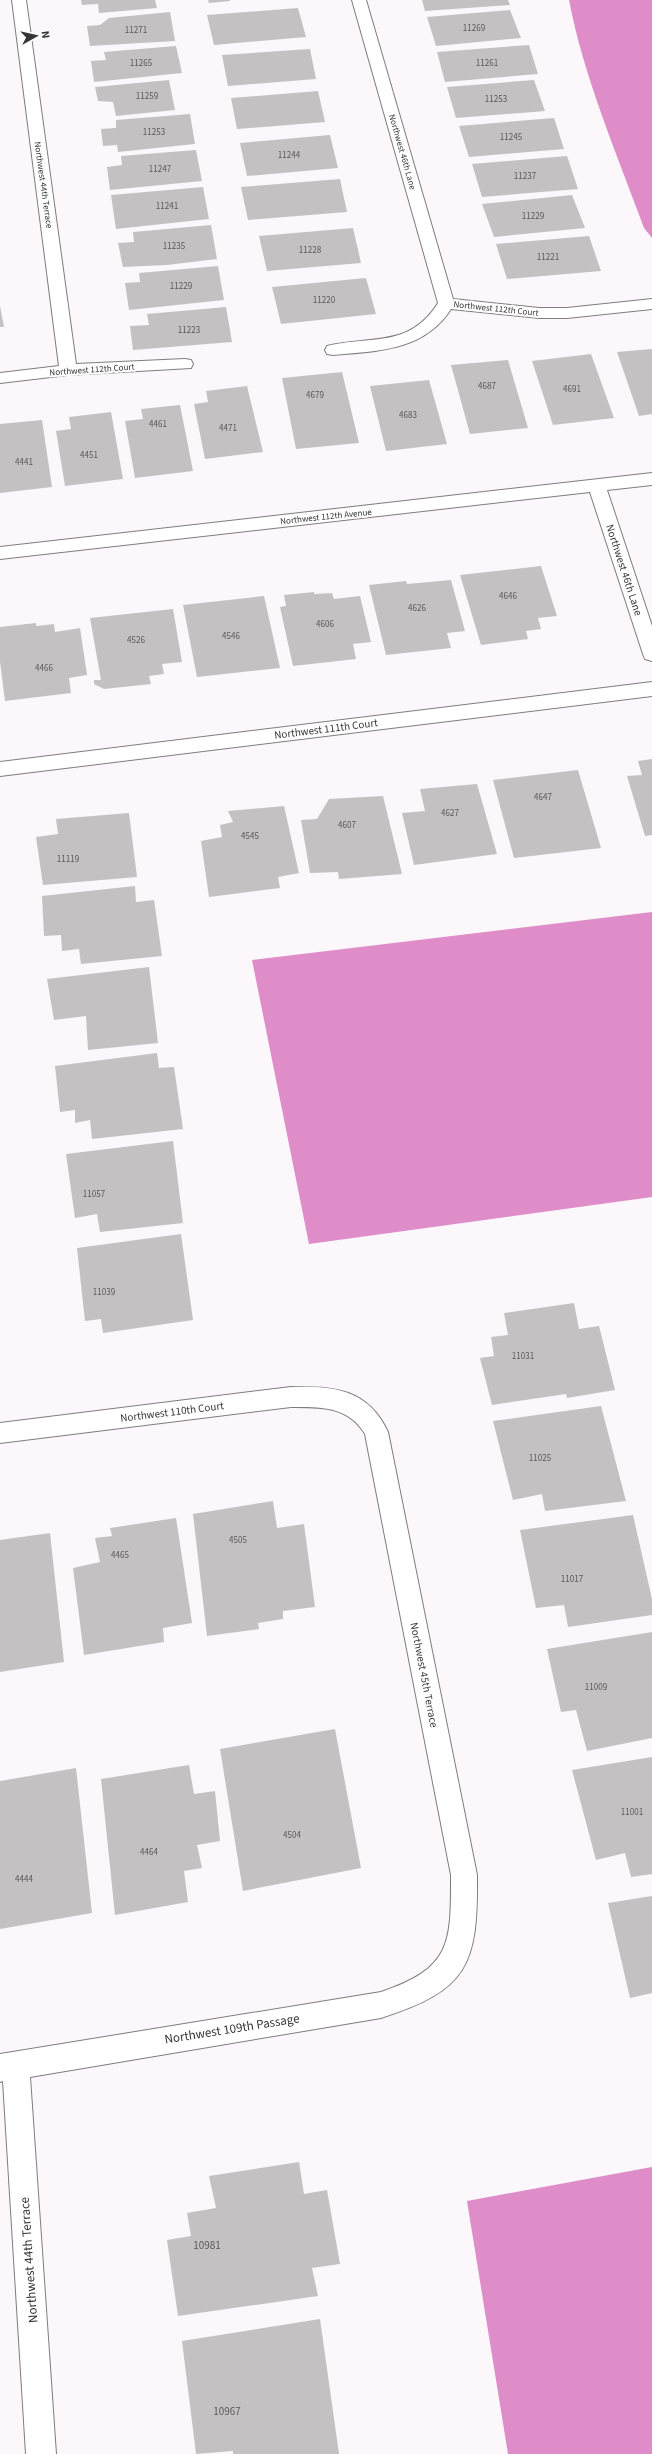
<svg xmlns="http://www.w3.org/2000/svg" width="652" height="2454" font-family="'Source Sans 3',sans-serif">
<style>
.water{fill:#df8dc9}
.building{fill:#c5c1c3}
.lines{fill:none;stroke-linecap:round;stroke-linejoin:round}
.minor-casing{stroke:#807c7e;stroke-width:2}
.minor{fill:#fff;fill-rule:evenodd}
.labels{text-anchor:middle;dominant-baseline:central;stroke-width:4;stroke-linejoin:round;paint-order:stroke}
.number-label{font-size:9px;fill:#5a595a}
.far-street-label{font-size:9px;fill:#373637;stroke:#fff}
.street-label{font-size:11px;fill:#373637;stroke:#fff}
.near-number-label{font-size:11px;fill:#5a595a}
.near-street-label{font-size:13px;fill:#373637;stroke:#fff}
</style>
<rect width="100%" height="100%" fill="#fbf7fa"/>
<path class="water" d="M569,0h83v238l-8,-10c-27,-74 -60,-150 -75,-228z
M652,912v285l-343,47 -57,-284z
M652,2167v287h-144l-41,-253z"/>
<path class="building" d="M81,0h74l2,8 -58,5 -1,-9 -16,1z
M208,0h22v1l-21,2z
M422,0h86l2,5 -85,6z
M298,8l8,29 -92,8 -7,-30z
M510,10l11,28 -85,8 -9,-29z
M170,12l5,29 -85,5 -3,-20 13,-1 9,-7z
M529,45l9,29 -93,8 -8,-30z
M176,46l6,27 -88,9 -3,-21 15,-1 -2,-8z
M310,49l6,30 -88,7 -6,-31z
M169,80l6,30 -59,6 -3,-14 -15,-1 -3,-14z
M534,80l11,31 -89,7 -9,-31z
M318,91l7,31 -88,7 -6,-31z
M190,114l5,30 -77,8 -1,-7 -14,1 -2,-17 15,-1v-8z
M554,118l10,31 -95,8 -10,-31z
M330,135l8,33 -91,8 -7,-33z
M196,150l6,31 -92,9 -3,-23 15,-2 -1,-9z
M567,156l11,33 -96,8 -10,-33z
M340,179l7,33 -99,8 -7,-33z
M203,187l6,32 -93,10 -5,-34z
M572,195l13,33 -91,9 -12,-33z
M211,225l6,34 -50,6 -44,2 -5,-24 16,-1 -1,-10z
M353,228l8,35 -94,8 -8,-35z
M589,236l12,35 -94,8 -11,-35z
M218,266l6,34 -95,10 -4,-27 15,-1 -1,-9z
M366,278l10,36 -95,10 -9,-37z
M0,306l4,21h-4z
M226,307l6,35 -99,8 -3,-24 19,-1 -2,-11z
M652,349v65l-13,2 -22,-64z
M591,354l23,64 -61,7 -21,-64z
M508,360l20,68 -58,6 -19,-69z
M342,372l17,71 -63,6 -14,-71z
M429,380l18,64 -61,7 -16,-65z
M247,386l16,66 -58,7 -11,-55 14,-2 -2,-11z
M180,405l13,66 -58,7 -10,-57 18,-2 -2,-10z
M111,412l12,67 -58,7 -9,-55 15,-2 -2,-12z
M42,420l10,67 -52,6v-69z
M541,566l16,50 -19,2 3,11 -15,2 2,8 -47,6 -21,-70z
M451,580l14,51 -18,2 4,15 -65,7 -17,-70 37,-4 1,3z
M314,592v2l18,-1 2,6 26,-3 11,46 -18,2 3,15 -63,7 -13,-59 6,-1 -2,-11z
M264,596l16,72 -83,9 -14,-72z
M173,609l9,53 -20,2 2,10 -15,2 2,8 -47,5 -10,-5v-4h7l-11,-62z
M36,623v3l18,-2 1,8 25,-4 7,47 -18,3 2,15 -66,8 -5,-39v-35z
M652,759v76l-7,1 -18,-60 15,-1 -4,-14z
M578,770l23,78 -87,10 -21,-78z
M477,784l20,70 -83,11 -12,-52 23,-2 -5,-22z
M383,796l19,78 -63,5 -1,-7 -28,1 -9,-53 16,-1 12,-20z
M284,806l15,67 -21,4 2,11 -71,9 -8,-56 21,-4 -2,-12 13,-3 -5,-11z
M129,813l8,64 -94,8 -7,-48 22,-3 -2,-15z
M135,886l1,16 18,-2 8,56 -81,8 -2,-15 -17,2 -1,-16 -17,1 -2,-40z
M149,967l9,76 -70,7 -2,-34 -32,4 -7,-41z
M157,1053l2,15 15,-1 9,62 -91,10 -2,-19 -15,3v-13l-15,2 -5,-46z
M173,1141l10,82 -83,9 -3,-18 -22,4 -9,-64z
M181,1234l12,86 -90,13 -2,-14 -16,2 -8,-73z
M574,1303l5,26 20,-3 16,64 -48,8 -1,-4 -74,11 -12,-47 14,-2 -3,-19 17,-2 -4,-22z
M601,1406l25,95 -81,10 -3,-17 -29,6 -20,-79z
M273,1501l4,27 27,-4 11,83 -32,4v8l-25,4 1,6 -52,7 -14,-122z
M633,1515l19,84v16l-84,12 -4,-22 -28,3 -16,-78z
M176,1518l16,105 -29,5 1,14 -80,13 -11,-87 27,-6 -5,-24 17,-2 -2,-8z
M50,1533l14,129 -64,10v-132z
M652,1632v106l-65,13 -11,-41 -15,2 -14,-63z
M335,1729l26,139 -118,23 -23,-142z
M652,1757v117l-21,3 -6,-24 -29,7 -24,-90z
M189,1765l5,29 21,-3 5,50 -23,4 5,23 -18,3 4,31 -73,13 -14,-136z
M76,1768l16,145 -92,16v-148z
M652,1896v97l-22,5 -22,-95z
M299,2162l5,32 23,-4 13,74 -28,4 6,28 -140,20 -11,-76 24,-4 -4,-23 29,-5 -7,-32z
M320,2319l19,135h-106v-3l-37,3 -14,-113z"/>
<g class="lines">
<g class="minor-casing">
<path id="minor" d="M12,0h14l50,364 109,-5 6,1 2,4 -2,4 -123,7 -68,8v-10l59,-7z
M352,0h14l87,299 86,9h28l85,-9v10l-85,9h-28l-88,-9c-27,42 -73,42 -118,46l-6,-1 -2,-4 2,-4c44,-11 82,3 111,-43z
M652,473v12l-45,5 45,136v35l-7,-2 -2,-5 -53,-162 -590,67v-12z
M652,682v14l-652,80v-14z
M291,1387c43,-1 77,2 97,45l89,443c1,90 -9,115 -96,143l-351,59 26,377h-30l-23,-373 -3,1v-28l381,-62c71,-24 70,-49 70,-117l-86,-441c-17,-28 -44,-27 -74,-27l-291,36v-20z"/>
</g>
<use href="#minor" class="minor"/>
</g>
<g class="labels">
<g class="number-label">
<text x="474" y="28">11269</text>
<text x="136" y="30">11271</text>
<text x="141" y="63">11265</text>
<text x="487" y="63">11261</text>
<text x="147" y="96">11259</text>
<text x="496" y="99">11253</text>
<text x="154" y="132">11253</text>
<text x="511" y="137">11245</text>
<text x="289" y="155">11244</text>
<text x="160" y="169">11247</text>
<text x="525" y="176">11237</text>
<text x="167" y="206">11241</text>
<text x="533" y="216">11229</text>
<text x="174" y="246">11235</text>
<text x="310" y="250">11228</text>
<text x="548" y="257">11221</text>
<text x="181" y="286">11229</text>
<text x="324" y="300">11220</text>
<text x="189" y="330">11223</text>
<text x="487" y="386">4687</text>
<text x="572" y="389">4691</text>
<text x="315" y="395">4679</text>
<text x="408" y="415">4683</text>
<text x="158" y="424">4461</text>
<text x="228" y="428">4471</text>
<text x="89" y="455">4451</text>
<text x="24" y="462">4441</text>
<text x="508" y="596">4646</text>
<text x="417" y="608">4626</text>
<text x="325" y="624">4606</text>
<text x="231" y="636">4546</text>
<text x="136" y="640">4526</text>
<text x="44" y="668">4466</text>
<text x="543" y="797">4647</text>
<text x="450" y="813">4627</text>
<text x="347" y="825">4607</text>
<text x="250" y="836">4545</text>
<text x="68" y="859">11119</text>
<text x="94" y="1194">11057</text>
<text x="104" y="1292">11039</text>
<text x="523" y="1356">11031</text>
<text x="540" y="1458">11025</text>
<text x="238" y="1540">4505</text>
<text x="120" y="1555">4465</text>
<text x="572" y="1579">11017</text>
<text x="596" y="1687">11009</text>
<text x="632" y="1812">11001</text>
<text x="292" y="1835">4504</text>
<text x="149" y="1852">4464</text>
<text x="24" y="1879">4444</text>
</g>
<g class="far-street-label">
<text transform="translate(402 152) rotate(74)">Northwest 46th Lane</text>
<text transform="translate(43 185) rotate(82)">Northwest 44th Terrace</text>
<text transform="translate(496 309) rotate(6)">Northwest 112th Court</text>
<text transform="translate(92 370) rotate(-4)">Northwest 112th Court</text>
<text transform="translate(326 517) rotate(-6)">Northwest 112th Avenue</text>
</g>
<g class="street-label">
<text transform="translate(624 570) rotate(72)">Northwest 46th Lane</text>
<text transform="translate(326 729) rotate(-7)">Northwest 111th Court</text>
<text transform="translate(172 1412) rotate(-7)">Northwest 110th Court</text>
<text transform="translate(424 1675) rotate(79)">Northwest 45th Terrace</text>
</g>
<g class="near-number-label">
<text x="207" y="2245">10981</text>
<text x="227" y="2411">10967</text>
</g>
<g class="near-street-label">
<text transform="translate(232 2029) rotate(-9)">Northwest 109th Passage</text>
<text transform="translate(29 2260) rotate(-94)">Northwest 44th Terrace</text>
</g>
</g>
<g transform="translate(36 36) rotate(82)" stroke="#ffffff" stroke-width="3" paint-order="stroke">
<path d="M0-3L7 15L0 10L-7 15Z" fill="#373637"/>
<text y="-6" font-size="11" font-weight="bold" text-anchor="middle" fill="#373637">N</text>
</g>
</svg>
